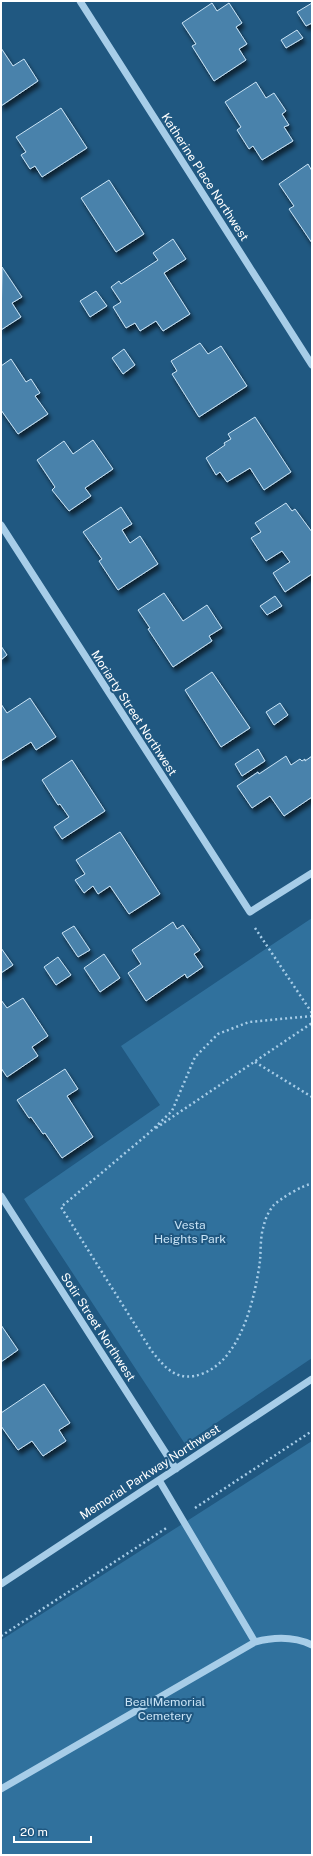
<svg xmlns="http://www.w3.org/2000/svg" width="313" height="1856" font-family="'Public Sans',sans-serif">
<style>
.green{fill:#30719d}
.building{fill:#4982ab;stroke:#cae4f6;filter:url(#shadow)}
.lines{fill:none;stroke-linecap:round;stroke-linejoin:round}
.path{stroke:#a7cde8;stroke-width:2.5;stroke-dasharray:2 3;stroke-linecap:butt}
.minor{stroke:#a7cde8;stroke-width:7}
.labels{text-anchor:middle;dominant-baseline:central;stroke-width:4;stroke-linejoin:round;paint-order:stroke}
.street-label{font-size:12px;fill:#fff;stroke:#205881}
.park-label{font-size:12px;fill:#cae4f6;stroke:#205881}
</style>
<defs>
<filter id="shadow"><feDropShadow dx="2.5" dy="4.5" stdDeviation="2" flood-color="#0009"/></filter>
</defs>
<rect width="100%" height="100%" fill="#205881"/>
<path class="green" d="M312,918v440l-127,86 -161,-245 136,-94 -39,-59z
M312,1441v414h-311v-215z"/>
<path class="building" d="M212,3l5,8 12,-8 13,20 -6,4 11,17 -8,5 7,11 -32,21 -22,-35 4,-2 -14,-21z
M312,3v20l-6,3 -9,-14z
M297,30l6,8 -17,10 -5,-8z
M1,48l12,18 11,-7 14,22 -37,25z
M256,82l10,16 8,-5 12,18 -4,3 7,11 -5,2 9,14 -31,19 -9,-14 -4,3 -12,-19 4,-3 -16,-25z
M61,108l26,40 -45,29 -7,-11 -5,3 -9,-14 5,-3 -10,-15z
M308,164l4,7v72l-23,-34 5,-3 -15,-22z
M109,180l35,54 -28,18 -35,-54z
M173,239l13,20 -22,14 26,41 -27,17 -7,-10 -16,10 -5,-8 -9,5 -13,-21 8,-5 -10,-15 8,-6 2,3 37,-24 -5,-7z
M2,267l20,30 -10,6 9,14 -20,13z
M96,291l11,15 -17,11 -10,-16z
M200,343l8,11 13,-8 26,40 -48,31 -27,-43 5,-3 -6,-10z
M124,349l11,16 -12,9 -11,-16z
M11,359l15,23 5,-3 9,14 -5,3 13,18 -30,20 -17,-24v-44z
M255,417l36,55 -27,18 -14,-22 -23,14 -7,-10 -4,3 -10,-17 19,-13 -1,-2 7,-4 -3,-5z
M93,440l20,29 -28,19 6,8 -22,15 -17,-21 3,-3 -18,-27 27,-19 9,13z
M286,503l6,8 3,-2 17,23v42l-27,18 -12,-19 17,-11 -8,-11 -16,10 -15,-23 10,-6 -6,-9z
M121,507l11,17 -10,6 8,13 10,-7 18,28 -40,26 -19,-29 3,-2 -19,-27z
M164,593l19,28 24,-16 15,23 -13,8 3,5 -39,26 -25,-38 2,-1 -12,-18z
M275,596l7,10 -15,9 -7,-9z
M1,646l6,9 -6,5z
M212,672l38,56 -29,19 -36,-57z
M30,698l26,39 -20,13 -5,-8 -30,19v-57l6,9z
M280,703l8,12 -14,10 -8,-13z
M258,749l7,12 -23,15 -7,-12z
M286,756l5,9 9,-6 2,2 3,-2v2l7,-5v41l-28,19 -14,-20 -18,12 -15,-22 21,-14 1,2z
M72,760l33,51 -43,28 -8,-12 15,-10 -9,-13 -2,1 -16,-25z
M120,832l40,62 -31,20 -19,-28 -12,8 -5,-8 -9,7 -9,-13 10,-6 -9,-14z
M173,922l4,7 6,-4 17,25 -6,4 9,13 -16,11 -2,-4 -39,27 -18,-28 13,-9 -9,-14z
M74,926l16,24 -12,7 -16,-24z
M1,948l12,17 -12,8z
M104,954l16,24 -20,14 -16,-24z
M58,957l13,18 -15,10 -12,-18z
M23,998l25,38 -16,11 6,9 -31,21 -6,-9v-68l6,8z
M65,1069l13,20 -11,7 26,41 -31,21 -17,-25 -2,1 -12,-17 -2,1 -12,-18z
M1,1325l17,25 -17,12z
M44,1384l26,39 -11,7 7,11 -23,15 -11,-15 -14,9 -17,-24v-13z"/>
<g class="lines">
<path class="path" d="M255,928l57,85
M312,1016l-63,6 -31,12 -23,23 -23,54 -23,22 -88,74 90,143c14,18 27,34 53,23 37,-15 51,-75 56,-112 1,-11 0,-25 4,-36 1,-6 5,-14 9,-19 5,-6 31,-22 39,-22
M255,1062l57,35
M156,1128l156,-105
M195,1508l117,-77
M1,1636l167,-109"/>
<path class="minor" d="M80,1l232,364
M1,525l249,387 62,-39
M1,1196l175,273
M159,1480l96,162
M1,1584l311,-205
M1,1789l254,-147c19,-5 38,-6 57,3"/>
</g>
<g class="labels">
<g class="street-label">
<text transform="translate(205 177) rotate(57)">Katherine Place Northwest</text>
<text transform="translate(134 713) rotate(57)">Moriarty Street Northwest</text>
<text transform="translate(98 1327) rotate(57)">Sotir Street Northwest</text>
<text transform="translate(150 1472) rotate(-33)">Memorial Parkway Northwest</text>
</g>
<g class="park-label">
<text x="190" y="1225">Vesta<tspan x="190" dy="14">Heights Park</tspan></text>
<text x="165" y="1702">Beal Memorial<tspan x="165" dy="14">Cemetery</tspan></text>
</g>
</g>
<rect width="313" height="1856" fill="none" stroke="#ffffff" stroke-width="4"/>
<path d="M14 1836v6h77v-6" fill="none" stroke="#ffffff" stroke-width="2"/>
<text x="20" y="1836" font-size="12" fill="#ffffff" stroke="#205881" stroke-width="3" paint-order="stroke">20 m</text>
</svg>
